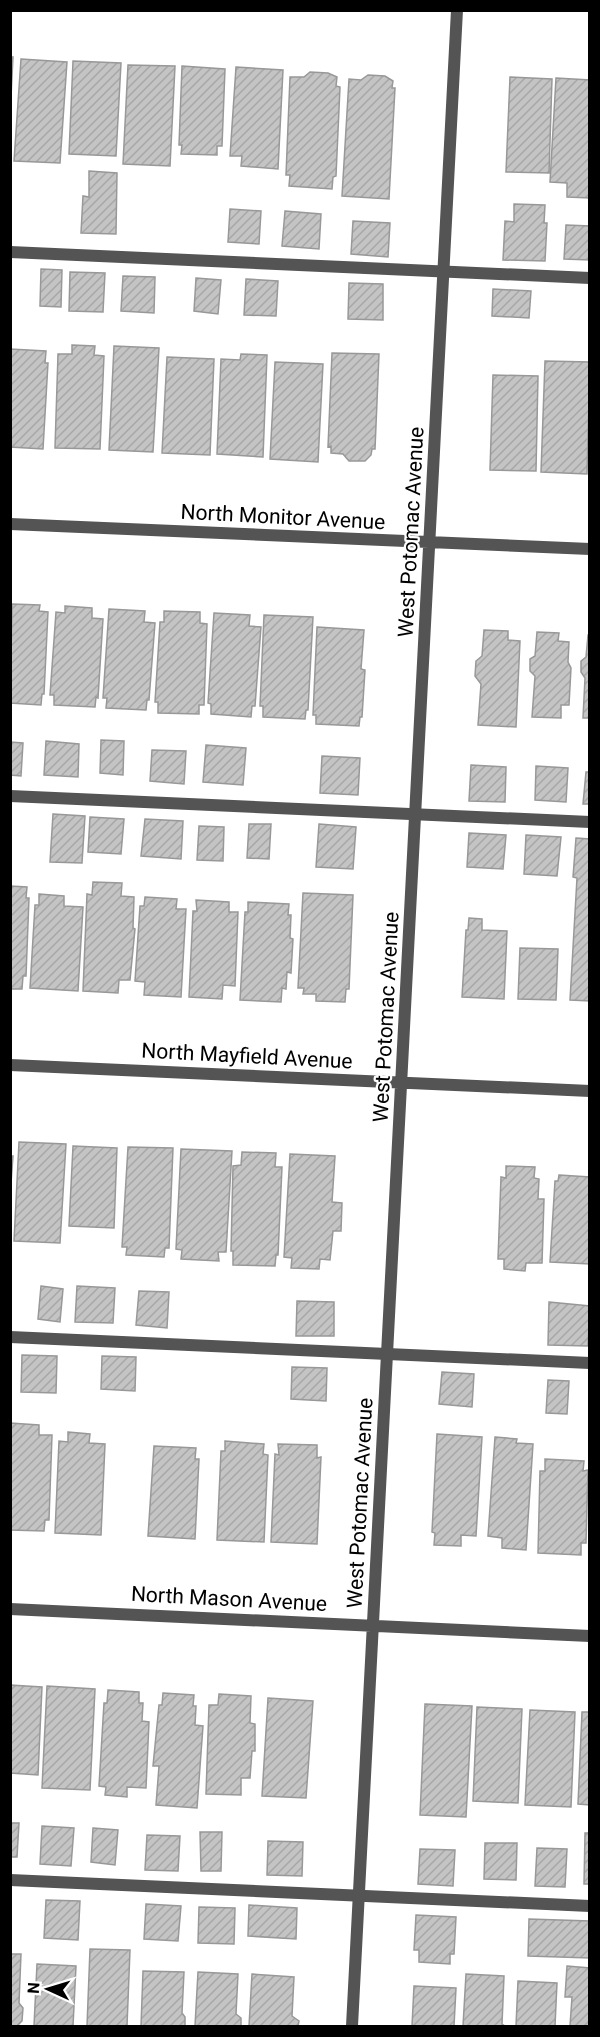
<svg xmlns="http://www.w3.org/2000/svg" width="600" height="2037" font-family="Roboto,sans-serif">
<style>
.building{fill:url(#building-hatch);stroke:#989898;stroke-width:1.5}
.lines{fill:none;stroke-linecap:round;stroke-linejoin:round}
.lane{stroke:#545454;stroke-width:12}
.street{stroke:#545454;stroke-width:12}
.labels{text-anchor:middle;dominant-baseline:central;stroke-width:4.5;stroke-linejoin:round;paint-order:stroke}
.street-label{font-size:21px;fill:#000;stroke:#fff}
</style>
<defs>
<pattern id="building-hatch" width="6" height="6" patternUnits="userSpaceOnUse" patternTransform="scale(1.5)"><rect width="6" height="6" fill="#c4c4c4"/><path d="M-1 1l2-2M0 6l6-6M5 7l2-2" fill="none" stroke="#a7a7a7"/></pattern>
</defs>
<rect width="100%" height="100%" fill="#fff"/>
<path class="building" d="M10,57h3l-3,60z
M21,59l46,3 -7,101 -46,-2z
M73,61l48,2 -5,93 -47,-2z
M128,65l47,1 -5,100 -47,-2z
M182,66l43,3 -3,77h-5v9l-36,-1 1,-9h-3z
M236,67l47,3 -5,99 -37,-3 1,-10h-12z
M310,72l18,1 9,4 -1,9 4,1 -4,89 -3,1 -1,12 -43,-3 1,-11h-4l4,-98h14z
M368,75l17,1 8,5 -1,7h3l-6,111 -47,-3 7,-117 12,1z
M510,77l42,2 -3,94 -43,-1z
M556,78l34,2v118l-23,-1v-14l-17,-1z
M89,171l28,2 -1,61 -35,-1 2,-37 6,1z
M514,204l31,1 -1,18h3l-2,38 -42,-1 2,-39 9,1z
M230,209l31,2 -2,33 -31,-2z
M285,211l36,3 -2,35 -37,-3z
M353,221l37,2 -2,34 -37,-3z
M566,225l24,1v34l-26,-1z
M41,269l21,1 -1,37 -21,-1z
M70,272l35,1 -2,39 -34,-1z
M123,276l32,1 -1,36 -33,-2z
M196,278l25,2 -3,34 -24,-3z
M246,279l32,2 -2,35 -32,-1z
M349,283l34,1v36l-35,-1z
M493,289l38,2 -2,27 -37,-2z
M72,345l23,1 -1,9 10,1 -4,93 -45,-1 3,-94h14z
M114,346l45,2 -6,104 -44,-2z
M10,349l36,2 -1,12h3l-5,86 -33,-2z
M332,353l47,1 -4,95h-3l-1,6 -6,6h-16l-6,-7 -12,-1v-7l-3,1z
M241,354l26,1 -4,102 -46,-3 4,-95 19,1z
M167,357l47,2 -4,96 -48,-2z
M545,361l45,1 -3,112 -46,-2z
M275,362l48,2 -5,98 -48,-3z
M493,375l45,1 -2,95 -46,-1z
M12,604l28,1 -1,6 9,1 -4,82h-2l-1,11 -31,-2z
M65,606l27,2v10l11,1 -5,79 -2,-1 -1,10 -41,-2v-10h-4l6,-83 9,1z
M109,609l36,2 -1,11 11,1 -6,77h-2l-1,10 -40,-2 1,-10h-4z
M164,611l36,1v11l7,1 -3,81h-5v9l-41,-1v-11h-3l5,-80h4z
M214,613l36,2 -1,11 12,1 -6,79h-3l-1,11 -40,-3v-10l-3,-1z
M264,615l49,2 -5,93h-2l-1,9 -42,-2v-11h-3z
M317,627l47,3 -3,39 4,1 -3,47h-2l-1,9 -43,-2v-9h-3z
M484,630l24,1v9l12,1 -4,86 -38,-2 3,-41 -6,-8 1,-15 6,-5z
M537,632l22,1 -1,8 11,1 -1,20 3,6 -2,37h-8v13l-29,-1 3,-41 -5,-5v-12l5,-3z
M588,635h2v83h-7l2,-40 -4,-6v-11l5,-4z
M101,740l23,1 -1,34 -23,-2z
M46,741l33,3 -1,33 -34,-2z
M10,742l13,1 -2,33 -11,-1z
M206,745l40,3 -3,37 -40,-3z
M152,750l34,1 -2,33 -34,-3z
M322,756l38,2 -2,37 -38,-2z
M471,765l35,2 -1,35 -36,-1z
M536,766l32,2 -2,34 -31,-2z
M586,772h4v32h-7z
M53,814l32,2 -3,47 -32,-1z
M90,817l34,2 -3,35 -33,-2z
M145,819l38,2 -2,38 -40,-3z
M249,824h22l-2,35 -22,-1z
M319,824l37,3 -3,42 -37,-2z
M199,826l25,1 -1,34 -26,-1z
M469,833l37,2 -3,34 -36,-2z
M526,835l35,2 -4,39 -33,-2z
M576,838l14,1v162l-20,-1 7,-122 -4,-1z
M93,882l29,1 -1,13 13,1 -1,31 2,1 -5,51h-11l-1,13 -35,-2 4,-97 5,1z
M10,886l17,1 -1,11h3l-3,78h-3l-1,13h-12z
M303,893l50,2 -4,94h-3l-1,13 -29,-1v-7h-13l1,-6h-6z
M39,894l25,2v10l19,1 -5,84 -48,-3 5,-83h4z
M145,897l32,2 -1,10h10l-5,88 -37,-2 1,-13 -10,-1 5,-75h4z
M196,900l33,2v10h9l-3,74 -12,-1 -1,14 -33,-2 4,-86h4z
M248,902l41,2 -1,11h3l-1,23 3,1 -2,34 -4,-1 -1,17 -4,-1 -1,14 -41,-2 5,-88h3z
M469,918l13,1v11l25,1 -3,68 -42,-2 4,-67h2z
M520,948l38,1 -2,51 -38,-1z
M19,1142l47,2 -6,99 -46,-2z
M73,1146l44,2 -3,80 -45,-2z
M128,1147l45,1 -4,100h-4l-1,9 -38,-2 1,-8h-5z
M181,1149l51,2 -6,101h-8l1,9 -38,-2 1,-9 -6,-1z
M242,1152l34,1 -1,14h7l-4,88h-2l-1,11 -42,-1v-14h-2l2,-85 8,-1z
M290,1154l45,2 -3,46 10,1 -1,28h-8l-3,29 -10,-1 -1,10 -28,-1 1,-10 -8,-1z
M10,1156h3l-3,41z
M506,1166l29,1 -1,11 5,1 -1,20h6l-2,64h-16l-1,8 -21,-2v-10h-6l3,-82 5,1z
M559,1175l31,2v87l-40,-2 5,-81h3z
M41,1286l22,3 -3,33 -22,-3z
M77,1286l38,2 -2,35 -38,-1z
M139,1291l30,1 -2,36 -31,-3z
M297,1301l37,1v34h-38z
M549,1302l41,4 -2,40 -40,-1z
M22,1355l35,1 -1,37 -35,-1z
M102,1356l34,1 -1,34 -34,-2z
M292,1367l35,1 -1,33 -35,-2z
M442,1372l32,2 -2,33 -33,-3z
M548,1380l21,1 -2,33 -21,-1z
M10,1423l29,2v10h13l-3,85h-4l-1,11 -34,-1z
M68,1432l22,2 -1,9 16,1 -4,91 -46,-2 4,-92 9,1z
M437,1434l45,3 -6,99 -15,-1v11l-27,-1 1,-12 -3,-1z
M495,1437l22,2 -1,4 17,1 -7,106 -24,-2v-10l-14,-2z
M225,1441l39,3 -1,10 5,1 -4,87 -47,-2 4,-89h4z
M278,1444l39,1v13l4,-1 -4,87 -46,-2 4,-88 4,1z
M154,1446l42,2 -1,11h4l-4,80 -47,-3z
M545,1459l39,2 -1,10 5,-1 -2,73h-5v12l-43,-2 2,-82h5z
M10,1685l32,2 -4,88 -28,-2z
M47,1686l48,3 -5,101 -48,-2z
M108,1690l31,2v11h4l-1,18 7,1 -3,66 -19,-1v10l-22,-2 1,-8 -7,-1 5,-83h3z
M163,1693l31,2 -1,11h3l-1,19 8,1 -6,82 -41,-3 3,-39h-6l6,-61h3z
M219,1694l32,2 -1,27 5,1v27h-3l-2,27h-9v17l-35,-1 3,-89h9z
M268,1698l45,3 -7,97 -44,-2z
M425,1704l47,2 -6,111 -46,-2z
M477,1707l45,2 -4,94 -45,-2z
M530,1710l45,2 -4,95 -46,-2z
M582,1712h8v93l-12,-1z
M10,1823h9l-2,34h-7z
M42,1826l32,2 -3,38 -31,-2z
M93,1828l25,2 -3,35 -24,-3z
M200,1832h22l-1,39h-20z
M585,1833h5v51h-6z
M147,1835l33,1 -2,35 -33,-1z
M268,1841l35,1 -1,34 -35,-1z
M485,1843h32l-1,37 -32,-1z
M537,1848l30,1 -2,38 -30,-1z
M420,1849l35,1 -2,36 -35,-2z
M46,1900l34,1 -2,39 -34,-2z
M146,1904l35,2 -3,35 -34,-2z
M249,1905l48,3 -1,31 -48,-3z
M199,1907l36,1 -1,36 -36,-1z
M416,1915l40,2 -2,37h-4v10l-31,-2v-12h-5z
M529,1919l61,2v37l-62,-2z
M90,1949l40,1 -3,76h-40z
M10,1954h11l-2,49 4,5 -1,13 -5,5h-7z
M37,1964l39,2 -3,60h-39z
M567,1966l23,2v58h-20l2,-29h-7z
M143,1971l41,1 -2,41 3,4v9h-44z
M198,1972l40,2 -2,40 5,4v8h-46z
M252,1974l42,3 -2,39 7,5 -1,5h-49z
M466,1974l38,2 -2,48 3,2h-42z
M518,1981l39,2 -2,43h-39z
M414,1986l42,2 -2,38h-42z"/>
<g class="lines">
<path class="lane" d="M10,252l580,26
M10,796l580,26
M10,1337l580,26
M10,1880l580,26"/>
<path class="street" d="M10,524l580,25
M10,1065l580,26
M10,1609l580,27
M352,2026l105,-2016"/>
</g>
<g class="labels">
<g class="street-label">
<text transform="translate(283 517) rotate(3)">North Monitor Avenue</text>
<text transform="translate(411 532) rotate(-87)">West Potomac Avenue</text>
<text transform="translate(386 1017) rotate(-87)">West Potomac Avenue</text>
<text transform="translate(247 1056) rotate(3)">North Mayfield Avenue</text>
<text transform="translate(360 1503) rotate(-87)">West Potomac Avenue</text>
<text transform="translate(229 1599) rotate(3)">North Mason Avenue</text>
</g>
</g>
<rect width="600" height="2037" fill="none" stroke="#000000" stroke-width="24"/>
<g transform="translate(48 1989) rotate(274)" stroke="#ffffff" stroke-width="4.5" paint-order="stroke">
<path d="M0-4.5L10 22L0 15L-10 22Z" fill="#000000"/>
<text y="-9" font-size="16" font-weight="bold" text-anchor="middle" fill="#000000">N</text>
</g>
</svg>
